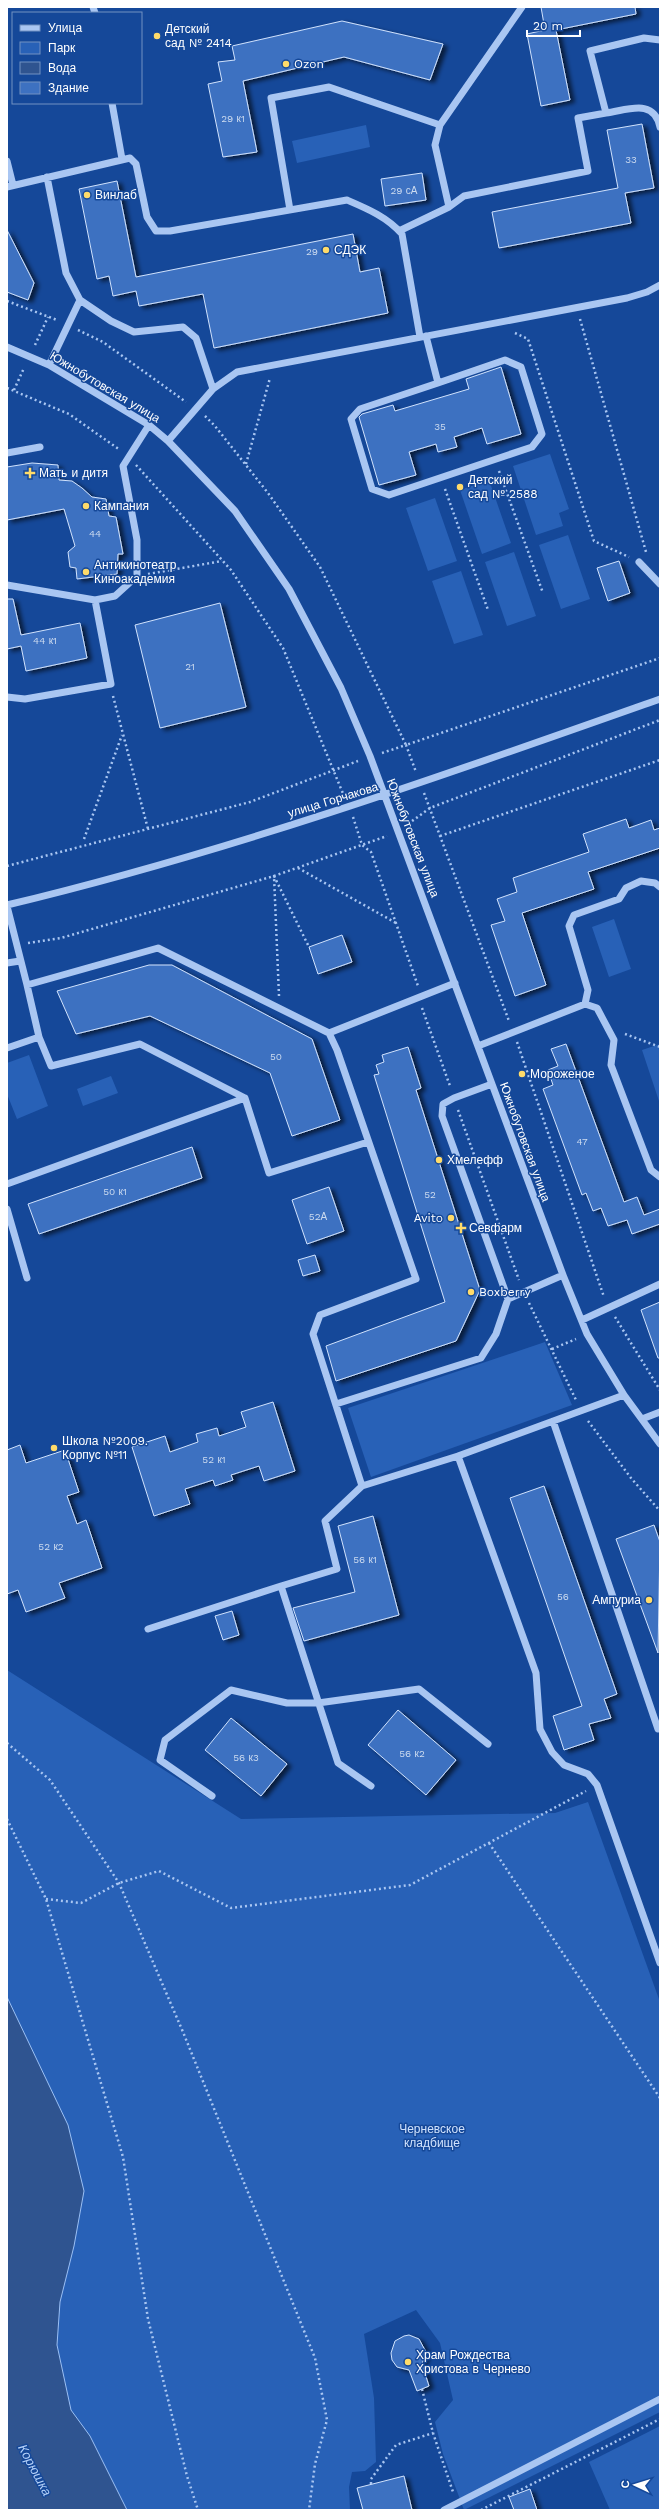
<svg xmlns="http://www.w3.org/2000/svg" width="667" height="2517" font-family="'Work Sans',sans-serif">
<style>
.green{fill:#2861b7}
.water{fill:#2f5490;stroke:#9bc0f5}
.building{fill:#3d71c1;stroke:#d0e2fd;filter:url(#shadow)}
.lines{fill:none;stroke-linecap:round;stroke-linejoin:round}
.path{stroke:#a9c6f2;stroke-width:2.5;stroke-dasharray:2 3;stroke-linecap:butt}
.minor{stroke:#a9c6f2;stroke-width:7}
.poi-dot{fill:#ffdb6a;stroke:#154899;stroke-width:1.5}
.labels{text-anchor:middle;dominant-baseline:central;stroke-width:3;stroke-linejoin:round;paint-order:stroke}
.number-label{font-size:10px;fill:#cedcf0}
.poi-label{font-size:12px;fill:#fff;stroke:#154899;text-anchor:start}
.street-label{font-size:12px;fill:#fff;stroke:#154899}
.park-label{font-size:12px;fill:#d0e2fd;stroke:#154899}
.water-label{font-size:13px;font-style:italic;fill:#b5d1f9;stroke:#154899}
</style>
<defs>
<filter id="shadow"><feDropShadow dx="4.5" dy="2.5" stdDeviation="2" flood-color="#0009"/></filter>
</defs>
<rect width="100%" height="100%" fill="#154899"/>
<path class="green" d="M366,125l4,22 -73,16 -5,-22z
M550,454l19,55 -10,4 4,13 -27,9 -23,-69z
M489,480l22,63 -29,11 -22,-64z
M435,498l22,63 -29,10 -22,-63z
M568,535l22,64 -29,10 -22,-64z
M514,552l22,64 -29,10 -22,-64z
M461,571l22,64 -29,9 -22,-63z
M614,919l17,50 -22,8 -17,-50z
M660,1044v60l-18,-54z
M29,1055l19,51 -31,13 -10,-25v-31z
M111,1076l7,17 -35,13 -6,-17z
M545,1342l27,63 -201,72 -23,-69z
M7,1670l234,149 314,-6 33,-11 72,200v410l-196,98 -21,-56 -8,-32 18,-22 -13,-57 -24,-33 -52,24 10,64 2,64 -11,9 -13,1 -3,15 1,23h-343z
M660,2426v84h-50l-21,-48z"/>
<path class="water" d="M7,1997l61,128 16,66 -10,55 -14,56 -3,43 14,65 19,26 37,74h-120z"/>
<path class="building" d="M541,7h94l1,7 -80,16 14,70 -29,6 -14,-72 18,-4z
M342,21l101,23 -13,36 -86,-23 -101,24 14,71 -34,5 -15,-73 14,-3 -4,-19 17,-2 -3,-14z
M642,124l12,64 -29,5 6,30 -132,25 -7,-36 126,-24 -11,-58z
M422,173l4,27 -41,6 -4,-27z
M117,181l19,96 217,-43 7,38 19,-4 9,45 -174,35 -11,-54 -64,12 -3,-15 -23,5 -4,-20 -12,3 -18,-90z
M7,230l27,53 -6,17 -21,-8z
M501,367l20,67 -34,10 -5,-16 -28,9 3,10 -19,5 -2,-8 -27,8 7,23 -37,10 -20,-68 3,-3 31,-9 2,6 74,-22 -3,-10z
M32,463l26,2 1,15 13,1 10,7 10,9 14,2 3,17 7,1 7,37h-5l-1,20 -40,5 -1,-11 -6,-1 -2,-15 7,-6 -11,-37 -57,11v-53z
M619,561l11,32 -22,8 -11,-33z
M7,599h6l8,36 59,-12 7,35 -61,13 -5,-25 -14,3z
M220,603l26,104 -86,21 -25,-103z
M626,819l3,9 22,-8 3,10 6,-2v20l-72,24 6,17 -72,24 24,72 -31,11 -24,-71 14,-4 -8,-22 20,-7 -4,-14 76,-26 -6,-18z
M342,935l10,27 -34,12 -9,-27z
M149,965h23l140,74 28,81 -48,16 -22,-63 -120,-57 -74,18 -19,-43z
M566,1044l58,158 13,-5 7,18 16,-6v15l-28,10 -5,-14 -19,6 -7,-18 -8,3 -7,-18 -4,2 -39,-106 10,-4 -5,-15 10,-4 -7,-17z
M408,1047l13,41 -5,2 64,200 -24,51 -120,40 -10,-35 119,-44 -71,-227 5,-1 -3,-9 8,-3 -2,-7z
M192,1147l10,31 -163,56 -11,-30z
M329,1187l15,44 -37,13 -15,-44z
M315,1255l5,16 -17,5 -5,-16z
M660,1302v56h-2l-17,-48z
M273,1402l22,69 -31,10 -5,-15 -28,9 2,5 -18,6 -2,-6 -28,9 5,15 -36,12 -22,-69 33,-11 5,16 28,-10 -2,-8 21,-6 2,8 27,-9 -5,-15z
M20,1445l6,18 39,-13 14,42 -12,4 10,28 9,-4 16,48 -43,15 6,15 -39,14 -8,-22 -11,4v-144z
M544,1486l73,208 -13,5 7,19 -22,6 5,16 -30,10 -11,-34 29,-10 -72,-208z
M373,1516l26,99 -95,26 -11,-33 62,-16 -17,-66z
M654,1525l6,17 -2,111 -42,-114z
M232,1611l7,24 -16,5 -8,-24z
M398,1710l58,50 -30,35 -58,-50z
M231,1718l56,46 -26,32 -56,-46z
M409,2335l10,4 7,13 -4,12 7,22 -12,5 -8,-21 -12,-3 -5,-7 -1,-7 4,-12 9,-5z
M404,2476l8,34h-49l-6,-22z
M530,2489l7,21h-23l-5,-13z"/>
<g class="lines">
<path class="path" d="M7,301l50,19
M580,319l66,233
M78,330l25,12 83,60
M515,333l13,6 66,202 35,16
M35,345l13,-28
M7,388l62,26 51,36
M14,390l10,-22
M205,416l10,10 53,67 52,74 86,178 254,-87
M246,464l24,-86
M136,465l95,105 52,78 61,148
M499,471l44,122
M445,489l43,121
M148,574l74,-13
M113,696l35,133
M382,753l24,-8 10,27
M424,793l85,228
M353,817l9,28 9,7 47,134
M408,824l22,-16 230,-88
M440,836l220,-76
M84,839l38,-104
M7,866l243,-64 108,-41
M298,868l98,55
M28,943l33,-5 213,-62 113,-40
M279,996l-5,-120 35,71
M422,1008l28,78
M625,1034l35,13
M517,1042l87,255
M458,1110l61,170
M529,1303l47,97
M615,1317l45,73
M552,1349l24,-10
M588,1421l43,57 29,33
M7,1743l43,37 69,103 64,149 132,326 12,62 -12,44 -6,46
M7,1819l39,80 77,258 25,162 39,157 11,34
M489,1843l171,255
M46,1899l35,4 38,-20 40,-12 72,37 179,-23 176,-94
M422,2389l11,44 20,59
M371,2484v-5l25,-34 37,-12
M481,2510l179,-91"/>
<path class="minor" d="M93,7l2,6
M112,103l10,56
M606,113c22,-3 48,-15 54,14
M440,125l82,-118
M7,161l6,24
M47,177l19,96 14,27 31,21 23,11 49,-5 13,11 17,51
M7,187l123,-29 6,6 11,53 9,14h14l177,-31c21,9 40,17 55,34l18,103
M449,207l15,-11 124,-25 -10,-53 28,-5 -16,-62 54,-13 16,2
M290,210l-19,-112 58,-11 111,38 -5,20 14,62 -50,24
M426,336l12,47 -78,26 -9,10 21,70 17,6 143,-48 10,-13 -21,-67 -16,-7 -67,23
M7,347l42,18 100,60 19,16 67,70 54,78 52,99 29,68 193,519 24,59 37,61 36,49
M49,365l31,-65
M168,441l45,-52 24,-17 390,-74 20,-6 13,-7
M7,453l33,-6
M639,562l21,22
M7,585l88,15 20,-4 22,-20v-36l-14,-74 26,-41
M7,697l18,2 86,-15 -16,-84
M7,905c222,-53 438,-130 653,-206
M7,906l20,79 131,-37 171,85 8,17 79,229 -96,36 -7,19 49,152 96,-30
M7,963l13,-2
M27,985l12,52 12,29 89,-22 105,54 24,75 99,-31
M585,1004l12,4 17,32 -3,25 40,105 9,7
M329,1033l126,-50
M478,1046l107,-42 3,-14 -19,-64 5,-11 45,-16 7,-11 15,-7 14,2 5,4
M7,1048l32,-11
M492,1084l-38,14 -11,6 -1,12 66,183 55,-24
M7,1184l238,-86
M7,1209l20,69
M582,1320l78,-36
M624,1395l-166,61 78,217 4,56 12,23 12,13 24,9 9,11 63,178
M336,1404l145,-46 15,-24 12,-35
M642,1419l18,-7
M553,1421l105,308 2,-1
M362,1486l-37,35 12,48 -56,17 57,177 33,23
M148,1629l133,-43
M212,1796l-52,-36 5,-20 66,-50 56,13h31l101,-14 69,55
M444,2510l216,-111"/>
</g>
<g class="poi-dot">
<circle cx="157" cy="36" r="4"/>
<circle cx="286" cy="64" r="4"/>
<circle cx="87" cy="195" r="4"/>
<circle cx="326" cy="250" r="4"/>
<path d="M28 467h4v4h4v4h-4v4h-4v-4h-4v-4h4z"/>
<circle cx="460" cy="487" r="4"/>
<circle cx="86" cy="506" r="4"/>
<circle cx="86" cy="572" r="4"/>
<circle cx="522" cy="1074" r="4"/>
<circle cx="439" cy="1160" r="4"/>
<circle cx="451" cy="1218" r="4"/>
<path d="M459 1222h4v4h4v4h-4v4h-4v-4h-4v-4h4z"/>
<circle cx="471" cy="1292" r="4"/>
<circle cx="54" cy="1448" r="4"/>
<circle cx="649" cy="1600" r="4"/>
<circle cx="408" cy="2362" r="4"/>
</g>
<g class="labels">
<g class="number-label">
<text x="233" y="118">29 к1</text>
<text x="631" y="159">33</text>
<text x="404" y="190">29 сА</text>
<text x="312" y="251">29</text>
<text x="440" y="426">35</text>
<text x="95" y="533">44</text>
<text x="45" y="640">44 к1</text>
<text x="190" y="666">21</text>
<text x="276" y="1056">50</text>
<text x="582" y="1141">47</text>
<text x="115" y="1191">50 к1</text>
<text x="430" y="1194">52</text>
<text x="318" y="1216">52А</text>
<text x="214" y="1459">52 к1</text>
<text x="51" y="1546">52 к2</text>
<text x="365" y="1559">56 к1</text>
<text x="563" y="1596">56</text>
<text x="412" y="1753">56 к2</text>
<text x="246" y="1757">56 к3</text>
</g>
<g class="poi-label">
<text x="165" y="29">Детский<tspan x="165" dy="14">сад № 2414</tspan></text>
<text x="294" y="64">Ozon</text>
<text x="95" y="195">Винлаб</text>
<text x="334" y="250">СДЭК</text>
<text x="39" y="473">Мать и дитя</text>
<text x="468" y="480">Детский<tspan x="468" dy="14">сад № 2588</tspan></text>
<text x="94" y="506">Кампания</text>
<text x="94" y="565">Антикинотеатр<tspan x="94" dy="14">Киноакадемия</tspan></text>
<text x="530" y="1074">Мороженое</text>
<text x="447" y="1160">Хмелефф</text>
<text x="443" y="1218" text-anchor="end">Avito</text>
<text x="469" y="1228">Севфарм</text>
<text x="479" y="1292">Boxberry</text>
<text x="62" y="1441">Школа №2009.<tspan x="62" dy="14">Корпус №11</tspan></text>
<text x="641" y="1600" text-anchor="end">Ампуриа</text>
<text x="416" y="2355">Храм Рождества<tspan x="416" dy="14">Христова в Чернево</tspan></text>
</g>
<g class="street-label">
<text transform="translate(105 387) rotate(31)">Южнобутовская улица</text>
<text transform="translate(333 800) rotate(-17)">улица Горчакова</text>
<text transform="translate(413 838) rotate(69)">Южнобутовская улица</text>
<text transform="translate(525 1142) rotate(70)">Южнобутовская улица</text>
</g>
<g class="park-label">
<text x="432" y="2129">Черневское<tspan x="432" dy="14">кладбище</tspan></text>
</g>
<g class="water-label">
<text transform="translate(35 2470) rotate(62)">Корюшка</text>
</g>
</g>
<rect width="667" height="2517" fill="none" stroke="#ffffff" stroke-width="16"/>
<rect x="12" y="12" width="130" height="92" fill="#154899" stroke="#7391c2"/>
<rect x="20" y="25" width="20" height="6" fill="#a9c6f2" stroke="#7391c2"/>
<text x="48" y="32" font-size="12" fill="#ffffff">Улица</text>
<rect x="20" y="42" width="20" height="12" fill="#2861b7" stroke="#7391c2"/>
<text x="48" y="52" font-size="12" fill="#ffffff">Парк</text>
<rect x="20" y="62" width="20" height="12" fill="#2f5490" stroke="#7391c2"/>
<text x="48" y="72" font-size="12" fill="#ffffff">Вода</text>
<rect x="20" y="82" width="20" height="12" fill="#3d71c1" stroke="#7391c2"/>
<text x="48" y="92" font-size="12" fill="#ffffff">Здание</text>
<g transform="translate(635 2485) rotate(274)" stroke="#154899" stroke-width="3" paint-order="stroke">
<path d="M0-3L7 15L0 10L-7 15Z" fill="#ffffff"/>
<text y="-6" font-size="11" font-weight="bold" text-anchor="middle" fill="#ffffff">С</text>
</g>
<path d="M527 30v6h53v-6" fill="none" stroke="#ffffff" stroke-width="2"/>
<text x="533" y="30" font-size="12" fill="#ffffff" stroke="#154899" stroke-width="3" paint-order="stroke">20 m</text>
</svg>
